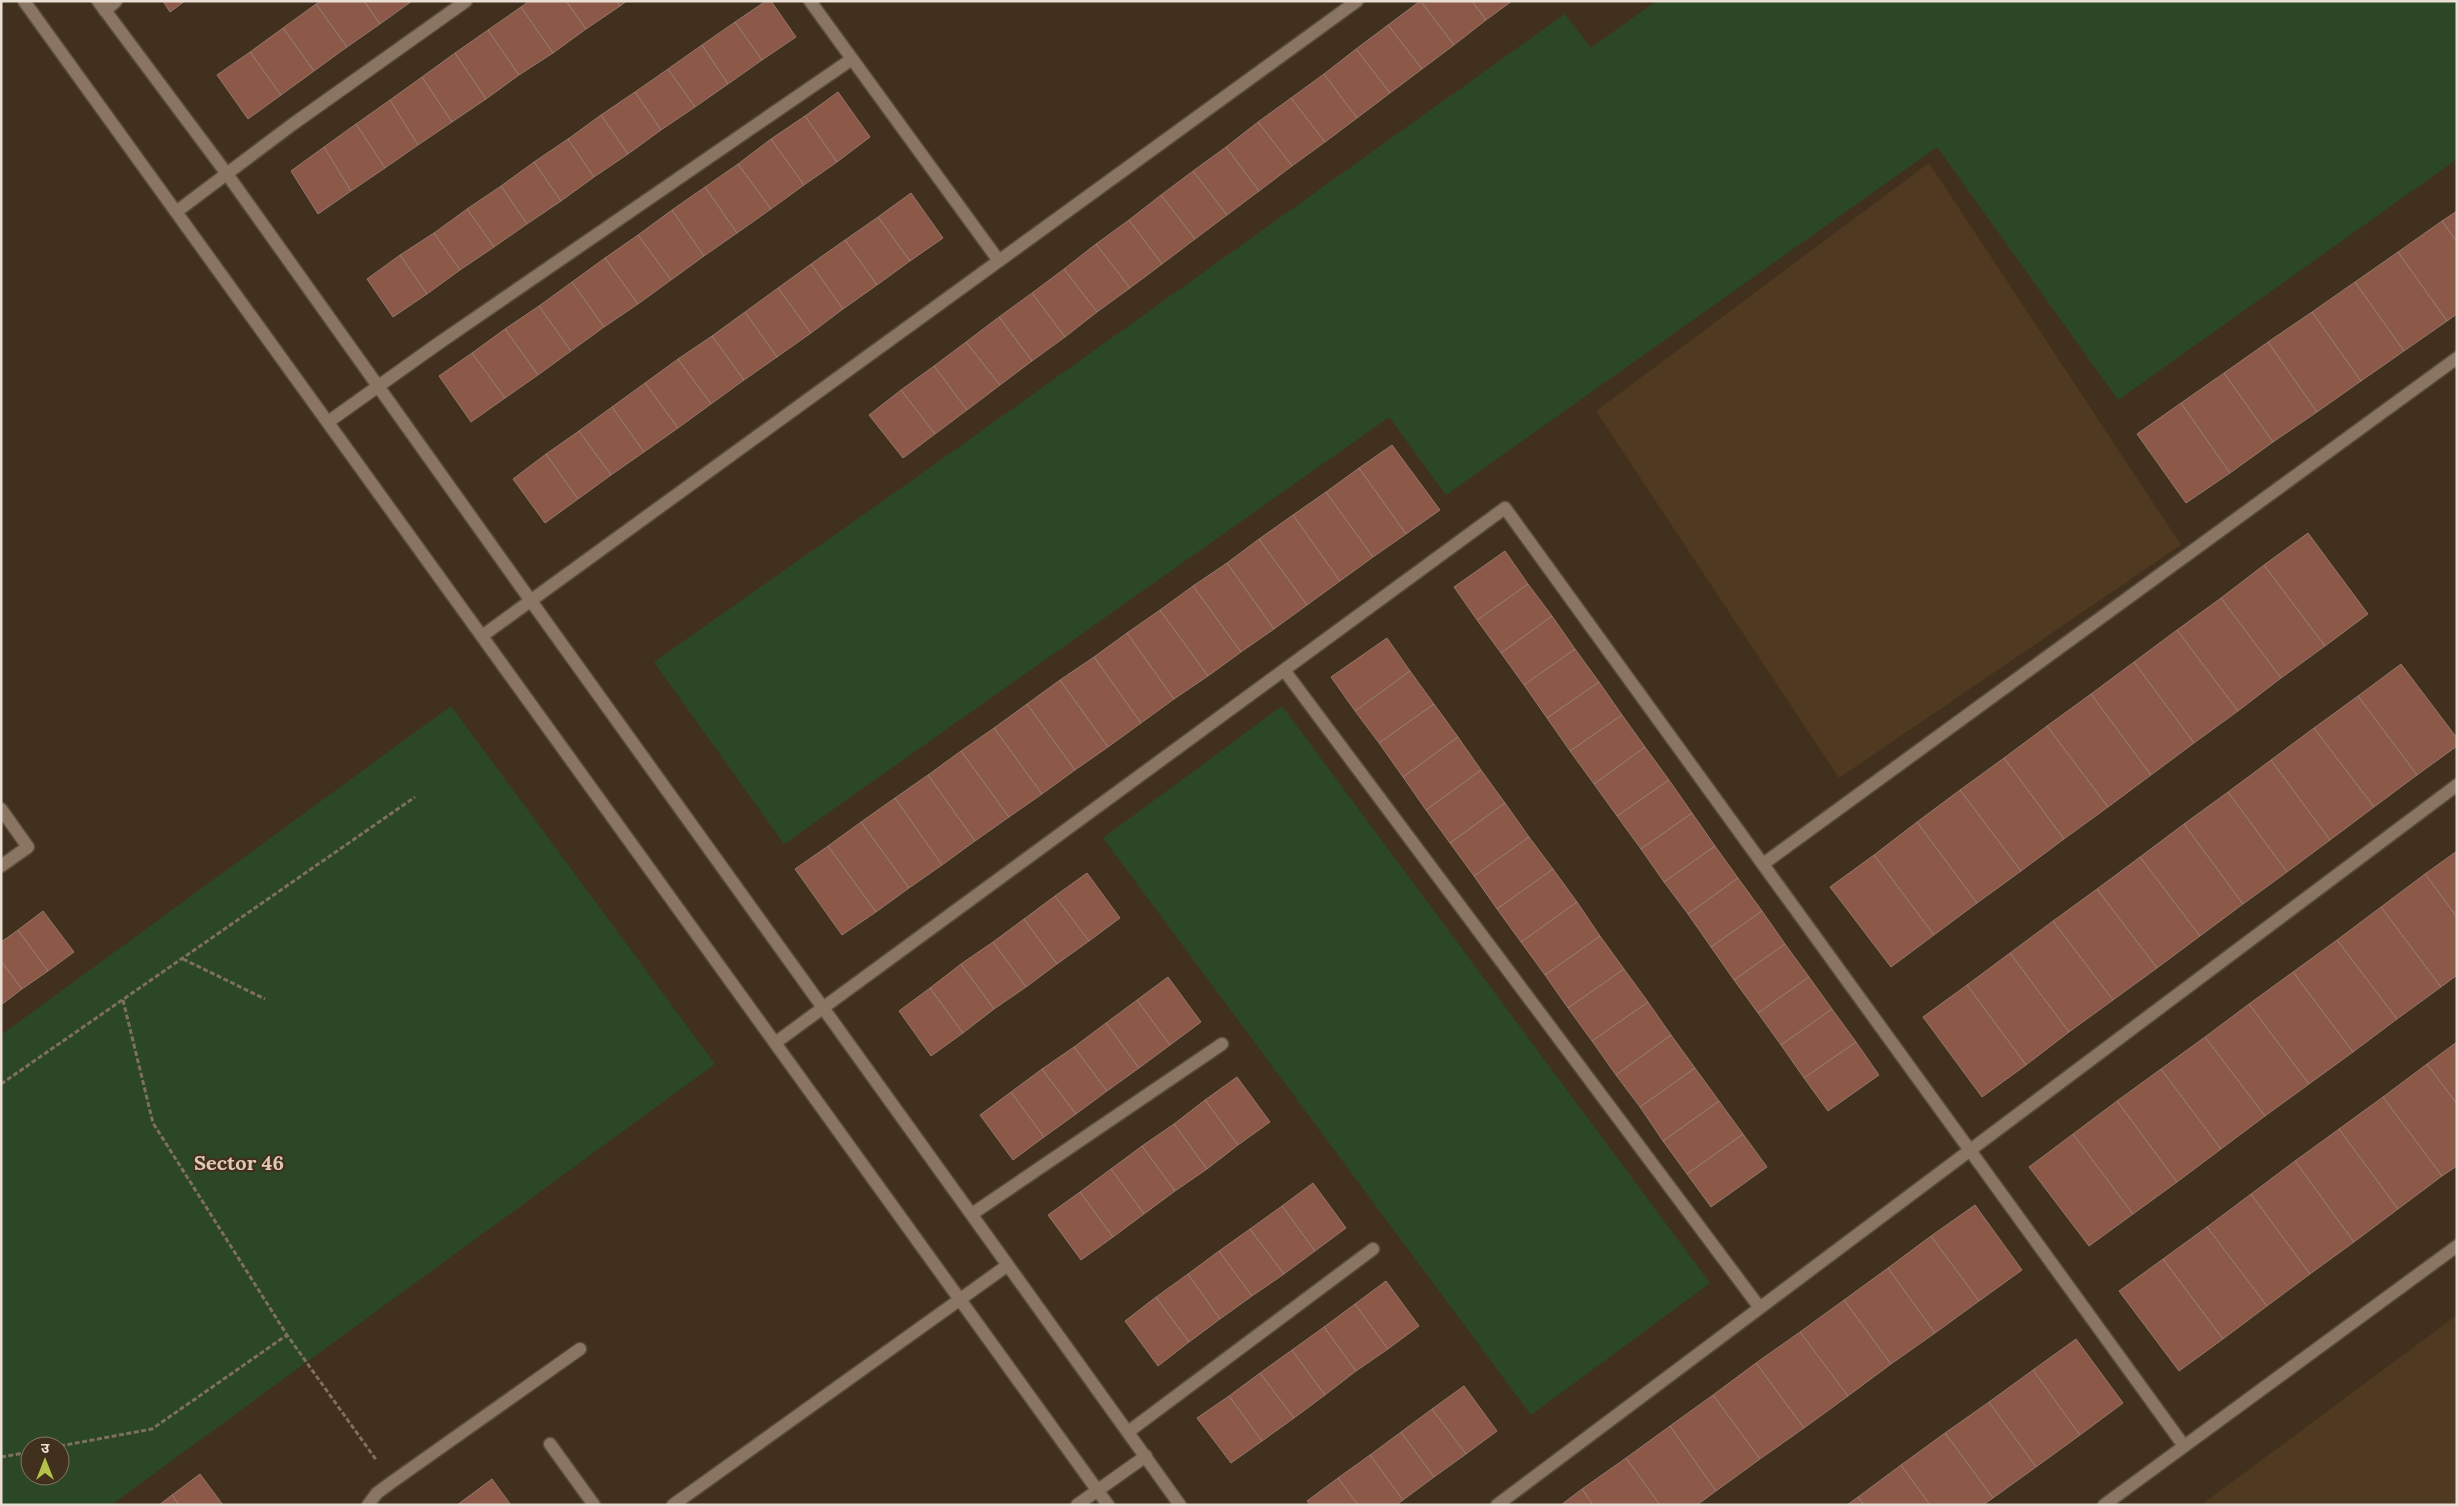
<svg xmlns="http://www.w3.org/2000/svg" width="2458" height="1506" font-family="Lora,'Noto Sans Devanagari',serif">
<style>
.built{fill:#4f3920}
.green{fill:#2c4725;fill-rule:evenodd}
.building{fill:#8c5847;stroke:#94776d}
.lines{fill:none;stroke-linecap:round;stroke-linejoin:round}
.minor-casing{stroke:#5a4c3c;stroke-width:15}
.path{stroke:#7e6f5f;stroke-width:3;stroke-dasharray:5 2.5;stroke-linecap:butt}
.minor{stroke:#897561;stroke-width:12}
.labels{text-anchor:middle;dominant-baseline:central;stroke-width:4.5;stroke-linejoin:round;paint-order:stroke}
.district-label{font-size:20px;font-weight:bold;fill:#e0cab3;stroke:#42301e}
</style>
<rect width="100%" height="100%" fill="#42301e"/>
<path class="built" d="M1929,163l252,382 -342,233 -243,-367z
M2457,1315v190h-256z"/>
<path class="green" d="M1656,1h801v158l-339,241 -181,-253 -491,348 -57,-78 -605,427 -130,-182 260,-183 651,-465 26,34z
M451,706l264,358 -604,441h-110v-470zM30,1446h30v30h-30z
M1282,706l428,577 -179,132 -428,-577z"/>
<path class="building" d="M163,1h22l-15,11z
M321,1h43l16,23 -33,23 -31,-43z
M364,1h48l-32,23z
M529,1h37l20,28 -33,24 -32,-46z
M566,1h50l4,5 -34,23z
M616,1h11l-7,5z
M766,1h5l25,36 -34,23 -27,-38z
M1420,1l34,44 -32,24 -34,-44z
M1421,1h51l14,19 -32,25z
M1472,1h40l-26,19z
M316,4l31,43 -33,24 -31,-43z
M521,7l32,46 -34,22 -31,-45z
M735,22l27,38 -34,24 -26,-39z
M1388,25l34,44 -32,24 -34,-44z
M283,28l31,43 -33,24 -31,-43z
M488,30l31,45 -33,24 -31,-46z
M702,45l26,39 -33,23 -27,-38z
M1356,49l34,44 -33,25 -33,-44z
M250,52l31,43 -33,24 -31,-44z
M455,53l31,46 -34,23 -30,-45z
M668,69l27,38 -34,23 -26,-38z
M1324,74l33,44 -32,24 -34,-44z
M422,77l30,45 -34,23 -28,-45z
M635,92l26,38 -33,24 -27,-39z
M838,92l32,45 -33,25 -32,-46z
M1291,98l34,44 -33,24 -34,-44z
M390,100l28,45 -33,23 -29,-44z
M601,115l27,39 -34,23 -26,-38z
M805,116l32,46 -33,23 -33,-46z
M1258,122l34,44 -33,25 -33,-44z
M356,124l29,44 -34,23 -27,-44z
M568,139l26,38 -33,24 -27,-39z
M771,139l33,46 -33,24 -33,-45z
M324,147l27,44 -33,23 -27,-43z
M1226,147l33,44 -32,24 -34,-44z
M534,162l27,39 -34,23 -26,-38z
M738,164l33,45 -34,24 -32,-46z
M1193,171l34,44 -32,24 -34,-44z
M501,186l26,38 -33,23 -27,-38z
M705,187l32,46 -33,23 -32,-46z
M911,193l32,45 -33,23 -32,-44z
M1161,195l34,44 -33,25 -33,-44z
M467,209l27,38 -34,23 -26,-37z
M672,210l32,46 -33,24 -33,-45z
M2457,211v31l-15,-21z
M878,217l32,44 -33,24 -32,-45z
M1129,220l33,44 -32,24 -34,-44z
M2442,221l15,21v72l-10,7 -49,-69z
M434,233l26,37 -33,24 -27,-39z
M638,235l33,45 -33,24 -33,-46z
M845,240l32,45 -34,24 -32,-45z
M1096,244l34,44 -33,24 -33,-43z
M2398,252l49,69 -43,30 -49,-69z
M400,255l27,39 -34,23 -26,-38z
M605,258l33,46 -34,23 -32,-45z
M811,264l32,45 -32,24 -33,-45z
M1064,269l33,43 -32,25 -33,-44z
M572,282l32,45 -33,24 -32,-45z
M2355,282l49,69 -43,30 -49,-69z
M778,288l33,45 -34,24 -32,-45z
M1032,293l33,44 -33,24 -33,-44z
M539,306l32,45 -33,24 -33,-46z
M745,312l32,45 -33,23 -32,-44z
M2312,312l49,69 -44,31 -49,-70z
M999,317l33,44 -32,24 -34,-43z
M505,329l33,46 -33,23 -33,-45z
M712,336l32,44 -33,24 -33,-45z
M966,342l34,43 -33,25 -33,-44z
M2268,342l49,70 -44,30 -49,-69z
M472,353l33,45 -34,24 -32,-46z
M678,359l33,45 -33,24 -33,-45z
M934,366l33,44 -32,24 -34,-44z
M2224,373l49,69 -43,31 -49,-70z
M645,383l33,45 -34,24 -32,-45z
M901,390l34,44 -32,24 -34,-43z
M2181,403l49,70 -44,30 -49,-69z
M612,407l32,45 -33,23 -32,-44z
M579,431l32,44 -33,24 -32,-45z
M1392,445l48,65 -34,24 -47,-66z
M546,454l32,45 -33,24 -32,-44z
M1359,468l47,66 -33,23 -47,-65z
M1326,492l47,65 -33,24 -47,-66z
M1293,515l47,66 -33,24 -48,-66z
M2308,533l60,81 -43,32 -61,-81z
M1259,539l48,66 -33,24 -47,-66z
M1505,551l23,33 -51,36 -23,-33z
M1227,563l47,66 -33,23 -48,-66z
M2264,565l61,81 -44,32 -60,-80z
M1528,584l24,32 -51,37 -24,-33z
M1193,586l48,66 -33,24 -48,-66z
M2221,598l60,80 -43,33 -61,-81z
M1160,610l48,66 -34,23 -47,-66z
M1552,616l23,33 -51,36 -23,-32z
M2177,630l61,81 -44,32 -60,-81z
M1127,633l47,66 -33,24 -47,-66z
M1387,638l23,33 -55,40 -24,-34z
M1575,649l24,33 -52,36 -23,-33z
M1094,657l47,66 -33,24 -48,-67z
M2134,662l60,81 -43,32 -60,-81z
M2401,664l56,74v8l-40,29 -59,-79z
M1410,671l24,33 -55,39 -24,-32z
M1060,680l48,67 -33,23 -48,-66z
M1599,682l23,33 -52,36 -23,-33z
M2091,694l60,81 -43,32 -61,-81z
M2358,696l59,79 -43,32 -60,-79z
M1027,704l48,66 -33,24 -48,-66z
M1434,704l24,33 -55,40 -24,-34z
M1622,715l23,32 -51,37 -24,-33z
M2047,726l61,81 -44,32 -60,-81z
M994,728l48,66 -33,23 -48,-66z
M2314,728l60,79 -44,33 -59,-80z
M1458,737l23,33 -55,40 -23,-33z
M1645,747l24,33 -52,36 -23,-32z
M961,751l48,66 -34,24 -47,-66z
M2004,758l60,81 -43,32 -61,-81z
M2271,760l59,80 -43,32 -59,-80z
M1481,770l24,33 -55,40 -24,-33z
M928,775l47,66 -33,24 -47,-67z
M1669,780l23,33 -51,36 -24,-33z
M1960,790l61,81 -44,32 -60,-81z
M2228,792l59,80 -44,32 -59,-80z
M895,798l47,67 -33,23 -48,-66z
M1505,803l24,34 -55,39 -24,-33z
M1692,813l23,33 -51,36 -23,-33z
M861,822l48,66 -33,24 -48,-66z
M1917,822l60,81 -43,32 -60,-80z
M2184,824l59,80 -43,32 -60,-79z
M1529,837l24,32 -56,40 -23,-33z
M828,846l48,66 -34,23 -47,-66z
M1715,846l23,32 -50,36 -24,-32z
M2457,851v66l-32,-43z
M1874,855l60,80 -43,32 -61,-80z
M2140,857l60,79 -43,32 -60,-79z
M1553,869l24,33 -56,40 -24,-33z
M1087,873l33,45 -31,23 -34,-45z
M2425,874l32,43v58l-16,12 -60,-80z
M1738,878l24,33 -51,36 -23,-33z
M2097,889l60,79 -44,32 -60,-79z
M1055,896l34,45 -32,23 -33,-45z
M1577,902l23,34 -55,39 -24,-33z
M2381,907l60,80 -44,32 -60,-79z
M43,911l31,41 -26,19 -30,-41z
M1762,911l23,33 -51,36 -23,-33z
M1024,919l33,45 -31,23 -33,-45z
M2053,921l60,79 -44,32 -59,-79z
M18,930l30,41 -26,18 -21,-28v-19z
M1600,936l24,33 -56,39 -23,-33z
M2337,940l60,79 -44,33 -60,-80z
M993,942l33,45 -32,22 -33,-45z
M1785,944l24,33 -51,36 -24,-33z
M2010,953l59,79 -43,33 -59,-80z
M1,961l21,28 -21,16z
M961,964l33,45 -31,24 -33,-45z
M1624,969l24,33 -56,39 -24,-33z
M2293,972l60,80 -44,32 -60,-80z
M1168,977l33,45 -31,23 -33,-45z
M1809,977l23,32 -51,36 -23,-32z
M1967,985l59,80 -44,32 -59,-80z
M930,988l33,45 -32,23 -32,-45z
M1137,1000l33,45 -31,23 -33,-45z
M1648,1002l23,33 -55,40 -24,-34z
M2249,1004l60,80 -44,32 -60,-79z
M1832,1009l24,33 -52,36 -23,-33z
M1106,1023l33,45 -32,23 -33,-44z
M1671,1035l24,33 -55,39 -24,-32z
M2205,1037l60,79 -44,33 -60,-80z
M1856,1042l23,33 -51,36 -24,-33z
M2457,1042v62l-30,-40z
M1074,1047l33,44 -31,23 -34,-45z
M2427,1064l30,40v62l-15,10 -59,-79z
M1695,1068l24,33 -56,40 -23,-34z
M1042,1069l34,45 -32,23 -33,-45z
M2161,1069l60,80 -44,33 -60,-81z
M1237,1077l33,45 -32,23 -33,-45z
M1011,1092l33,45 -31,23 -33,-45z
M2383,1097l59,79 -44,33 -59,-80z
M1205,1100l33,45 -31,24 -33,-45z
M1719,1101l24,33 -56,40 -24,-33z
M2117,1101l60,81 -44,32 -60,-80z
M1174,1124l33,45 -32,22 -33,-45z
M2339,1129l59,80 -44,33 -59,-81z
M1743,1134l24,33 -56,40 -24,-33z
M2073,1134l60,80 -44,32 -60,-79z
M1142,1146l33,45 -31,23 -33,-45z
M2295,1161l59,81 -44,32 -59,-80z
M1111,1169l33,45 -31,23 -33,-45z
M1313,1183l33,45 -31,23 -33,-45z
M1080,1192l33,45 -32,23 -33,-45z
M2251,1194l59,80 -43,32 -60,-79z
M1975,1205l47,65 -43,31 -48,-65z
M1282,1206l33,45 -31,23 -34,-45z
M2207,1227l60,79 -44,33 -60,-80z
M1250,1229l34,45 -32,22 -33,-45z
M1931,1236l48,65 -44,32 -47,-65z
M1219,1251l33,45 -32,23 -32,-45z
M2163,1259l60,80 -44,32 -60,-80z
M1888,1268l47,65 -44,31 -47,-64z
M1188,1274l32,45 -31,23 -33,-45z
M1386,1281l33,45 -31,23 -33,-45z
M1156,1297l33,45 -31,24 -33,-45z
M1844,1300l47,64 -43,32 -48,-64z
M1355,1304l33,45 -32,22 -32,-44z
M1324,1327l32,44 -31,24 -33,-45z
M1800,1332l48,64 -44,32 -48,-65z
M2076,1339l47,64 -43,32 -47,-65z
M1292,1350l33,45 -31,23 -34,-45z
M1756,1363l48,65 -44,31 -47,-64z
M2033,1370l47,65 -44,32 -47,-65z
M1260,1373l34,45 -32,23 -33,-45z
M1464,1386l33,45 -31,23 -34,-45z
M1713,1395l47,64 -44,32 -46,-65z
M1229,1396l33,45 -31,22 -34,-45z
M1989,1402l47,65 -43,31 -48,-65z
M1432,1409l34,45 -32,23 -33,-45z
M1670,1426l46,65 -19,14h-37l-34,-47z
M1401,1432l33,45 -31,23 -33,-45z
M1945,1433l48,65 -10,7h-53l-29,-40z
M1370,1455l33,45 -7,5h-38l-20,-27z
M1626,1458l34,47h-67l-11,-16z
M1901,1465l29,40h-66l-6,-8z
M200,1474l23,31h-44l-7,-10z
M1338,1478l20,27h-48l-3,-4z
M492,1479l19,26h-54z
M1582,1489l11,16h-32z
M172,1495l7,10h-20z
M1858,1497l6,8h-17z"/>
<g class="lines">
<g class="minor-casing">
<path id="minor" d="M24,1l1084,1504
M98,1l129,173 304,427 649,904
M810,1l189,260
M105,11l11,-10
M176,212l117,-88 173,-123
M328,422l111,-79 413,-284
M482,636l875,-635
M1284,670l476,638
M1,809l27,38 -27,19
M1763,864l694,-506
M775,1043l730,-535 679,938
M972,1214l250,-170
M1128,1432l245,-183
M550,1444l44,61
M368,1505l9,-12 15,-11 188,-133
M673,1505l335,-240
M1077,1505l69,-49
M1497,1505l960,-720
M2104,1505l353,-259"/>
</g>
<path class="path" d="M183,959l82,40
M123,1000l30,123 134,212 90,126
M1,1084l414,-287
M60,1446l92,-17 135,-94
M1,1457l29,-5"/>
<use href="#minor" class="minor"/>
</g>
<g class="labels">
<g class="district-label">
<text x="239" y="1162">Sector 46</text>
</g>
</g>
<rect width="2458" height="1506" fill="none" stroke="#eadfd4" stroke-width="5"/>
<g transform="translate(45 1461)"><circle r="24" fill="#42301e" stroke="#857667"/>
<path d="M0-4L9 19L0 12L-9 19Z" fill="#b4c24a"/>
<text y="-8" font-size="14" font-weight="bold" text-anchor="middle" fill="#eadfd4">उ</text>
</g>
</svg>
